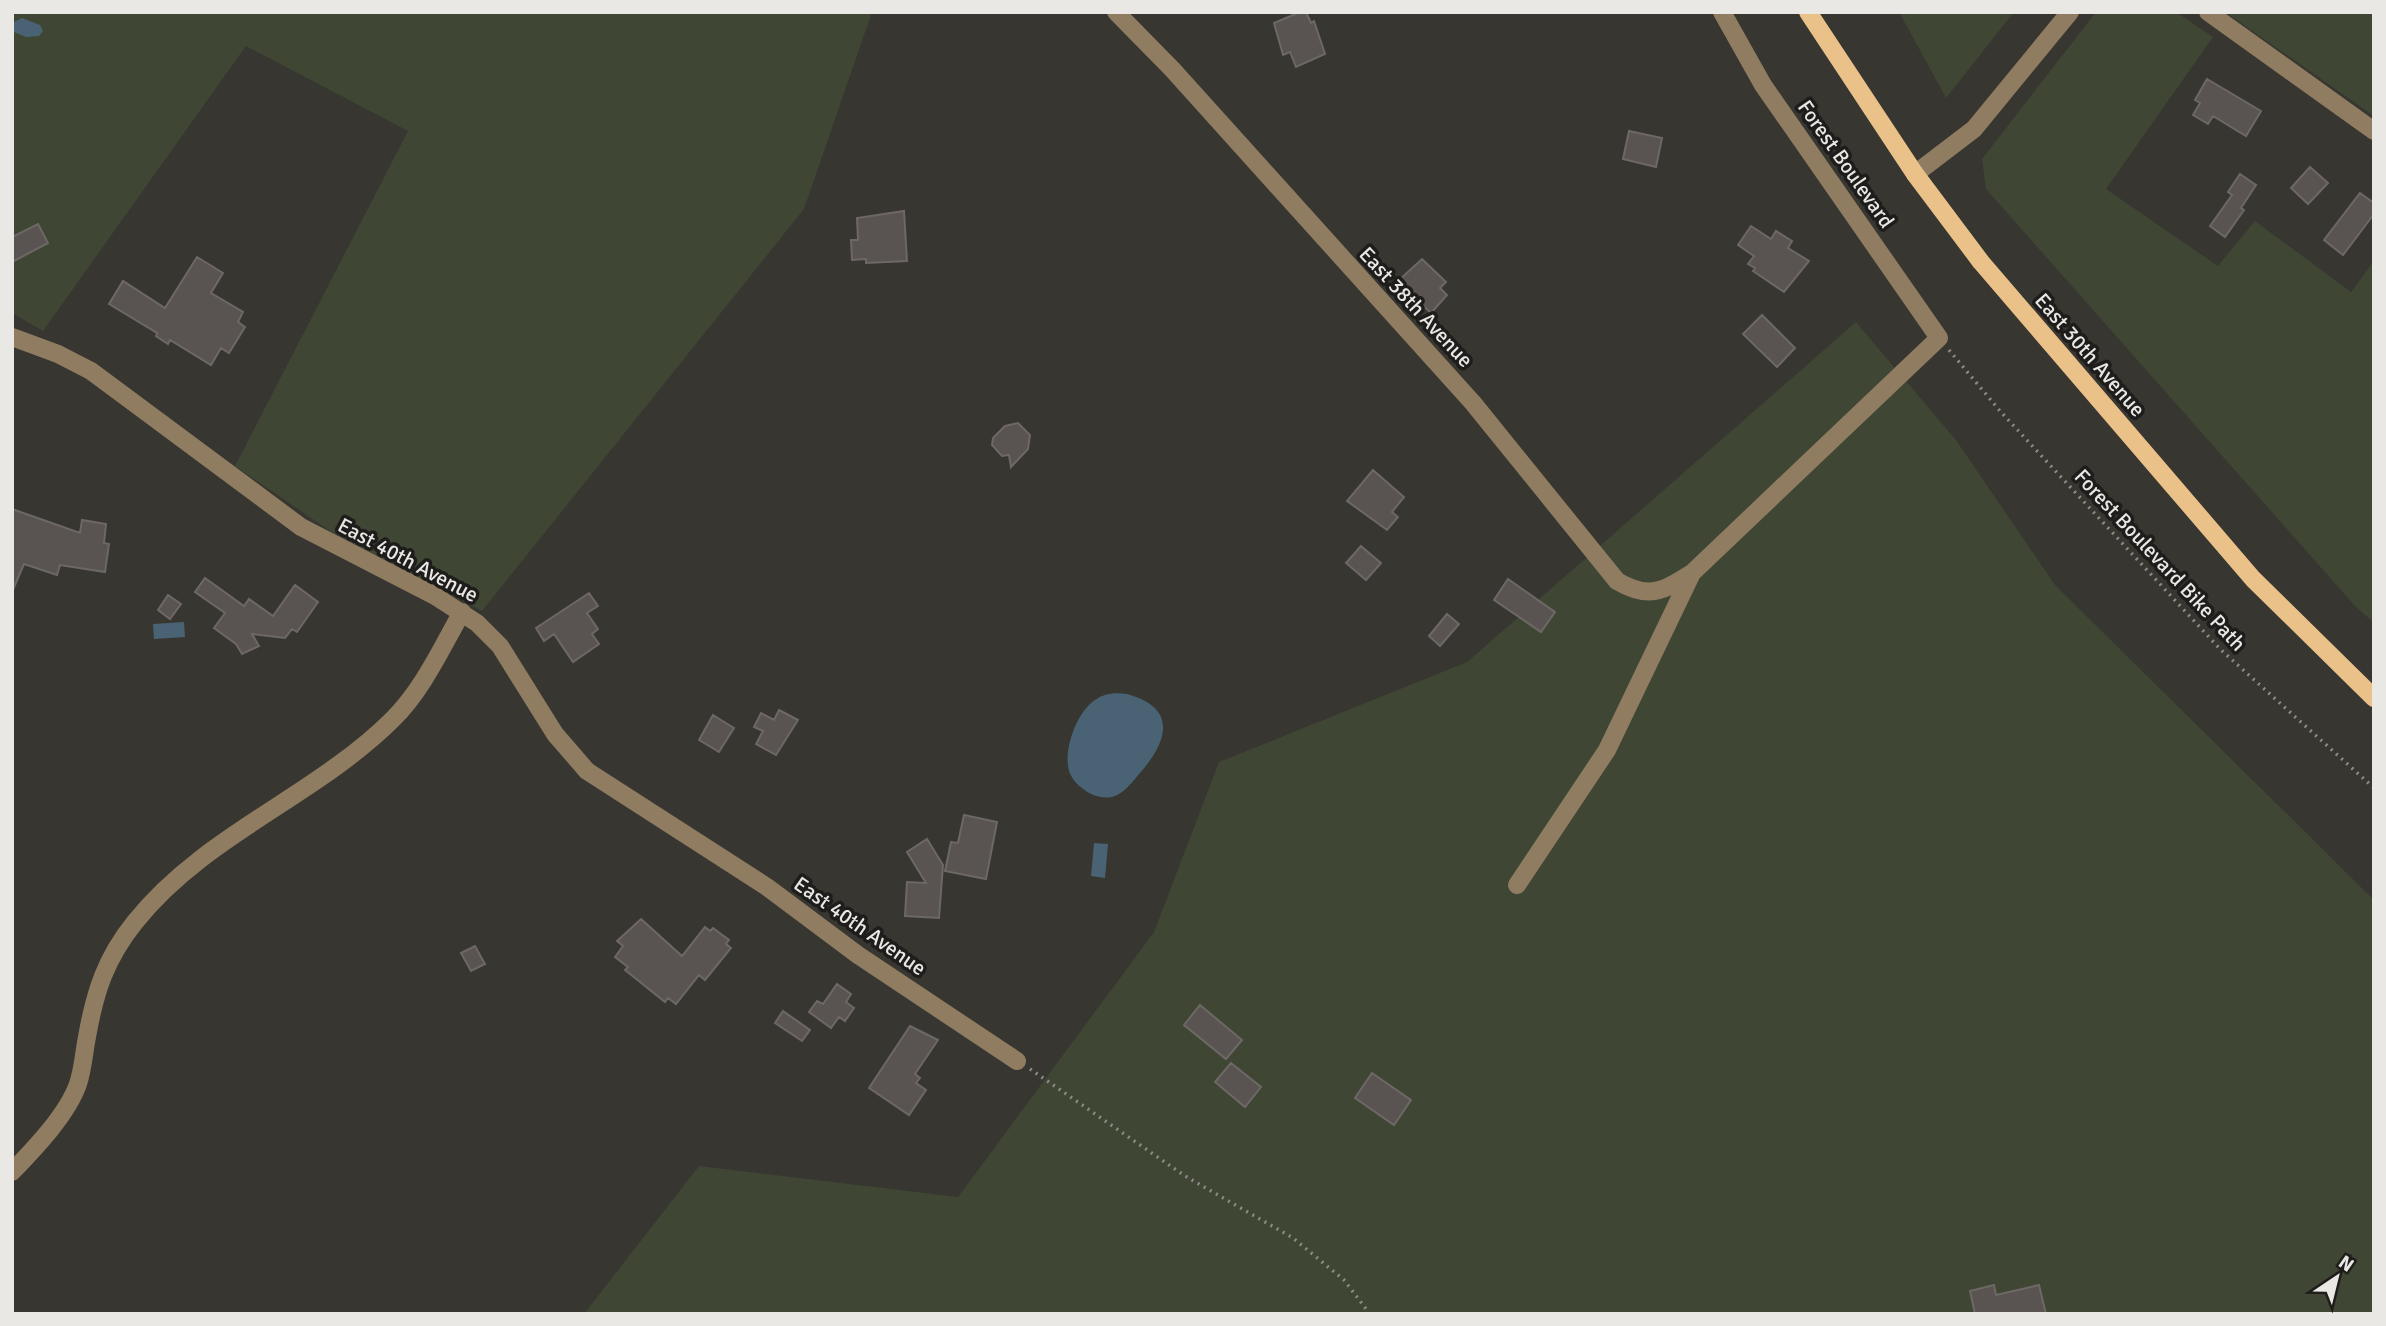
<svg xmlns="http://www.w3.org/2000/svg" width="2386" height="1326" font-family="Signika,sans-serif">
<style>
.green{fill:#3f4634}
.water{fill:#496374}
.building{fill:#595452;stroke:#6d6865;stroke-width:2}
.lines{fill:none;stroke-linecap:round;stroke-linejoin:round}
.path{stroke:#8c8b87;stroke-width:3.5;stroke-dasharray:2 5;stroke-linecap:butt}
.minor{stroke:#8f7c61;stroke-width:18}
.major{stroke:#e9c189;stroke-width:18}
.labels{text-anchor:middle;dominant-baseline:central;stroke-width:7;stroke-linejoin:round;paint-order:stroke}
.street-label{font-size:21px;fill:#e9e8e5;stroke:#1e1d1b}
</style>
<rect width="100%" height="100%" fill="#373631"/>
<path class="green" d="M12,12h860l-68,197 -322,402 -136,-69 -111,-76 173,-335 -162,-85 -203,285 -31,-18z
M1899,12h115l-68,86z
M2096,12h80l37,25 -107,152 112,77 37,-45 96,71 23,-31v362l-19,-17 -369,-417 -4,-30z
M2225,12h149v104z
M1856,322l100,118 99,145 319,315v414h-1790l115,-148 259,31 196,-265 65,-170 248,-100z"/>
<path class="water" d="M22,18l18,7 3,6 -4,5 -13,1 -12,-5v-10z
M184,622l1,15 -31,2 -1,-15z
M1127,694c51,14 41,47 13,79 -8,9 -16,21 -28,24 -11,2 -22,-2 -30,-9 -7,-5 -13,-13 -14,-22 -3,-23 12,-64 37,-71 7,-2 15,-2 22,-1z
M1094,843l14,1 -3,34 -14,-2z"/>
<path class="building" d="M1300,12h6l5,11 3,-2 11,33 -29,13 -6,-15 -7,3 -9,-32z
M2207,79l54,32 -15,25 -33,-20 -5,8 -15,-9 7,-12 -5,-3z
M1629,131l33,7 -6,29 -33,-8z
M2310,167l18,16 -20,21 -17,-16z
M2240,174l16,11 -15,23 3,2 -19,27 -15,-11 22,-31 -4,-3z
M2360,193l14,10v11l-31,41 -19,-15z
M904,211l3,50 -41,2v-4l-14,1 -1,-20h7l-1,-22z
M38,224l10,19 -36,19v-25z
M1751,226l20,13 5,-8 16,10 -4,7 21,13 -25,31 -31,-21 2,-3 -7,-4 6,-8 -16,-11z
M197,257l26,16 -12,20 32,19 -5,10 7,5 -16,26 -8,-5 -10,17 -41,-25 -2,4 -12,-8 1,-3 -48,-29 14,-23 42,27z
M1422,259l24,23 -6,6 7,7 -16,18 -34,-31z
M1762,315l33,33 -18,19 -34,-33z
M1018,423l12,12 -2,14 -17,18 -2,-12 -7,1 -10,-11 1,-7 12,-12z
M1373,470l31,27 -12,15 6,5 -11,13 -40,-29z
M12,509l68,24 2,-13 24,4 -2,19 5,1 -4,28 -45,-7 -3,10 -33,-11 -12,28z
M1361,546l20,17 -15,17 -20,-17z
M205,578l39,28 5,-7 24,17 22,-31 23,17 -21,30 -5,-3 -7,9 -33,-4 7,12 -17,8 -6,-10 -22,-16 11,-15 -30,-21z
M1508,579l47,33 -14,20 -47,-32z
M589,593l9,13 -11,7 11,16 -6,5 7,10 -26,18 -19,-28 -10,7 -8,-13z
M168,595l13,9 -11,15 -12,-9z
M1447,614l12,10 -19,22 -11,-10z
M779,710l19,10 -22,35 -20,-11 7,-13 -9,-4 7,-14 13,7z
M713,715l21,13 -15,24 -20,-12z
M964,815l33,7 -11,57 -41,-8 6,-29 7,1z
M927,839l16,26 -4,53 -34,-2 2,-34 19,1 -19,-31z
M641,919l41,37 23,-29 5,4 3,-3 16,12 -3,4 5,4 -26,32 -6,-5 -23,29 -8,-6 -3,4 -40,-32 3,-3 -13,-10 8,-11 -6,-5z
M475,946l10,18 -14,7 -10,-18z
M837,984l14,10 -5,8 8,6 -9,13 -6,-4 -8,11 -22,-16 8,-11 6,3z
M1200,1005l42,35 -16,19 -42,-34z
M783,1011l27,19 -8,11 -27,-18z
M910,1026l28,14 -23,34 5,4 -4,5 10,7 -17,25 -40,-27z
M1231,1063l30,24 -16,20 -30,-25z
M1372,1073l39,27 -17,25 -39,-27z
M1994,1285l2,10 43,-10 7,29h-71l-5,-23z"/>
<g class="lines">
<path class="path" d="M1949,350l51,61 220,238 154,139
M1030,1069l155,107 108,62 51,42 26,34"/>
<path class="minor" d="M1116,12l56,57 301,334 144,178c32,19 46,10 75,-8l247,-235 -176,-253 -41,-73
M2208,12l166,119
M1915,174l59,-45 96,-117
M12,337l46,17 33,17 210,156 134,69 42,27 23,23 55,88 32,37 180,116 91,68 159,106
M1517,885l90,-135 85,-177
M12,1172c23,-24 55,-57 66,-88 5,-15 6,-32 9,-47 8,-46 19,-79 48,-115 69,-87 181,-126 258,-203 30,-30 48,-70 69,-107"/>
<path class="major" d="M1808,12l107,162 66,88 272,317 121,119"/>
</g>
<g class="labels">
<g class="street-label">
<text transform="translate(1846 164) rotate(55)">Forest Boulevard</text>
<text transform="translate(1416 307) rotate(47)">East 38th Avenue</text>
<text transform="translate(2090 355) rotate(49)">East 30th Avenue</text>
<text transform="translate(408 560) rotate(28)">East 40th Avenue</text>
<text transform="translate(2160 560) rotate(47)">Forest Boulevard Bike Path</text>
<text transform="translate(860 926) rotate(35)">East 40th Avenue</text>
</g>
</g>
<rect width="2386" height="1326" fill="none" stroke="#e9e8e5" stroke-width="28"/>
<g transform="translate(2337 1277) rotate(35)" stroke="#1e1d1b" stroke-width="5" paint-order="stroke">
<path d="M0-5L12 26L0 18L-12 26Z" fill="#e9e8e5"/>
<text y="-10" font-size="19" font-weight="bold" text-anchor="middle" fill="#e9e8e5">N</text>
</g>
</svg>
